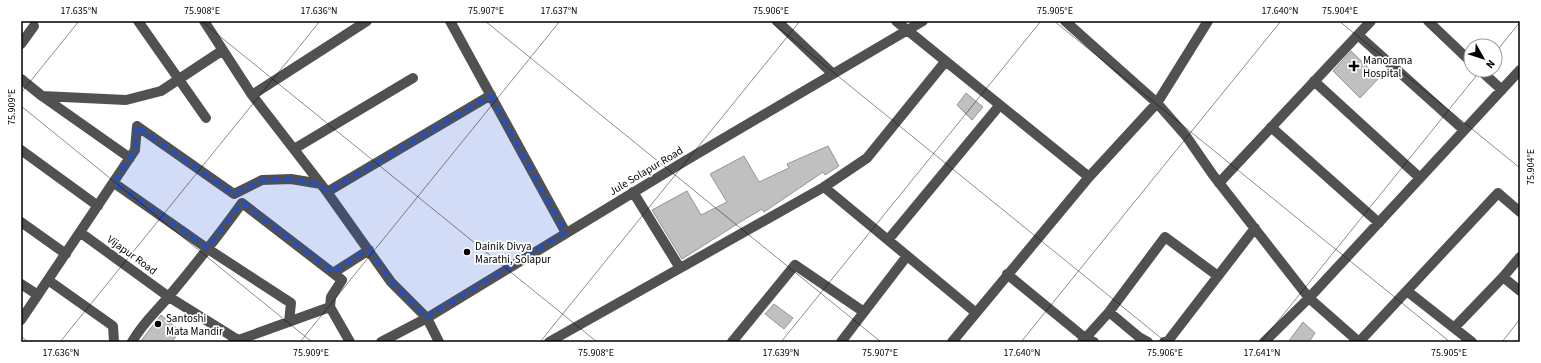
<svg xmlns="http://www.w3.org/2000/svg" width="1541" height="363" font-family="'Source Sans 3',sans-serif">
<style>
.building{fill:#c0c0c0;stroke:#959595}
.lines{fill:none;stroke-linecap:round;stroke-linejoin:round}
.minor{stroke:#515151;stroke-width:10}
.marked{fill:#1d4ed8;fill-opacity:0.2;stroke:#1d4ed8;stroke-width:3;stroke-dasharray:8 5;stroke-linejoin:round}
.ticks{fill:none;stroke:#000;stroke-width:1;stroke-opacity:0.45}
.poi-dot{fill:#000;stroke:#fff;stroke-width:1.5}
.labels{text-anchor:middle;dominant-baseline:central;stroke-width:3.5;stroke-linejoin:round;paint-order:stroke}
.poi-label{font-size:11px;fill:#000;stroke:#fff;text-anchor:start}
.street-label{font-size:11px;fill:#000;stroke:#fff}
.neatline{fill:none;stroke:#000;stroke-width:1.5}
.ticks-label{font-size:10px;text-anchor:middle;fill:#000}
</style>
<rect width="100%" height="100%" fill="#fff"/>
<path class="building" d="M1351,51l28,27 -19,20 -27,-27z
M966,93l17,14 -11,13 -15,-15z
M828,146l11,20 -14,9 -2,-3 -59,40 -2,-3 -20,12 -60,38 -30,-49 35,-19 14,24 26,-13 -17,-28 19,-10 15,-8 15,26 30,-14 -2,-4z
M774,304l19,14 -9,11 -19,-15z
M161,315l19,16 -8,11h-32z
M1303,322l12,11 -6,9h-21z"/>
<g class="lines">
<path class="minor" d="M138,21l68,97
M204,21l48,74 75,97 64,90 36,36 12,24
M450,21l116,212
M777,21l56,53
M896,21l193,156
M1065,21l92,82 29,33 27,39 96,123 50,44
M1428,21l43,41
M1358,35l106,95
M21,44l13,-18
M1480,70l22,20
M21,79l21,17 84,4 35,-9 62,-41
M1314,81l106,97
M252,95l115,-74
M42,96l88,62
M1271,127l108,96
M294,149l119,-71
M21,150l77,56
M114,183l94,66 83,54 -2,19
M1219,183l152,-162
M824,187l43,-29 78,-96
M327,192l164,-97
M633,192l47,76
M21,222l45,32
M81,233l88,64 69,43
M888,240l111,-134
M333,273l36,-23
M1007,274l78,64 9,4
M1503,277l17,14
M48,280l65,46 1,16
M21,284l17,11
M1407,291l65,51
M1109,312l30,25 9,5
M21,320l114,-170 2,-24 97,68 28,-14 29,-1 30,5
M1454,328l49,-51 17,-20
M132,342c11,-20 24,-30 38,-47 25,-30 49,-60 72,-92l100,77 -11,17 -1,10
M233,342l97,-35 20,35
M381,342l46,-24 258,-157 238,-140
M549,342l275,-155 151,125
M732,342l63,-77 69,47
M841,342l66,-86
M952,342l137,-165 68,-74 51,-82
M1082,342l27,-30 56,-75 53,39
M1164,342l4,-1 87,-113
M1264,342l45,-44 211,-228
M1359,342l139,-149 22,19"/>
</g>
<path class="marked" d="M491,95l75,138 -139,85 -36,-36 -22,-32 -36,23 -91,-70 -34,46 -94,-66 21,-33 2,-24 97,68 28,-14 29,-1 30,5 6,8z"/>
<path class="ticks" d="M201,21l396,321M485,21l396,321M770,21l396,321M1054,21l396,321M1339,21l181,147M1495,53l25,-31M21,93l58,-72M21,106l291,236M21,336l7,6M60,342l260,-321M300,342l260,-321M540,342l260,-321M781,342l260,-321M1021,342l260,-321M1261,342l220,-272M1502,342l18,-23"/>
<g class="poi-dot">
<path d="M1352 60h4v4h4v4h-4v4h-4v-4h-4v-4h4z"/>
<circle cx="467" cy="252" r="4"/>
<circle cx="158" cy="324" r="4"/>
</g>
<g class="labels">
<g class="poi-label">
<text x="1363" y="60">Manorama<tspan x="1363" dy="13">Hospital</tspan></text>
<text x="475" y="246">Dainik Divya<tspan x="475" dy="13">Marathi, Solapur</tspan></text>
<text x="166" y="318">Santoshi<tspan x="166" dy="13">Mata Mandir</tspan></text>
</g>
<g class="street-label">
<text transform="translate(646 171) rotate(-31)">Jule Solapur Road</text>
<text transform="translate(132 255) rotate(36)">Vijapur Road</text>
</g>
</g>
<rect width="1541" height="363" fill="none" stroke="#ffffff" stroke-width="44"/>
<g transform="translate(1483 58) rotate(129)"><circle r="19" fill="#ffffff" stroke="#999999"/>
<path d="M0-3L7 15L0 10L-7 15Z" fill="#000000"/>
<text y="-6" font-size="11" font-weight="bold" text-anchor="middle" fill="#000000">N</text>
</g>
<rect x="22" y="22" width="1497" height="319" class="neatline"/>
<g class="ticks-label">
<text x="79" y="14">17.635°N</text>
<text x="202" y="14">75.908°E</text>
<text x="319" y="14">17.636°N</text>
<text x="486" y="14">75.907°E</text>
<text x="559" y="14">17.637°N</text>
<text x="771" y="14">75.906°E</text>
<text x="1055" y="14">75.905°E</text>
<text x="1280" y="14">17.640°N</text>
<text x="1340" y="14">75.904°E</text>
<text transform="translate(11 107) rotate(-90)" y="4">75.909°E</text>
<text transform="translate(1530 167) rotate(-90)" y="4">75.904°E</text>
<text x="61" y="356">17.636°N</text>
<text x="311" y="356">75.909°E</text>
<text x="596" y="356">75.908°E</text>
<text x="781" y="356">17.639°N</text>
<text x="880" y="356">75.907°E</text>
<text x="1022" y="356">17.640°N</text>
<text x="1165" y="356">75.906°E</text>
<text x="1262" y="356">17.641°N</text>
<text x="1449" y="356">75.905°E</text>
</g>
</svg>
